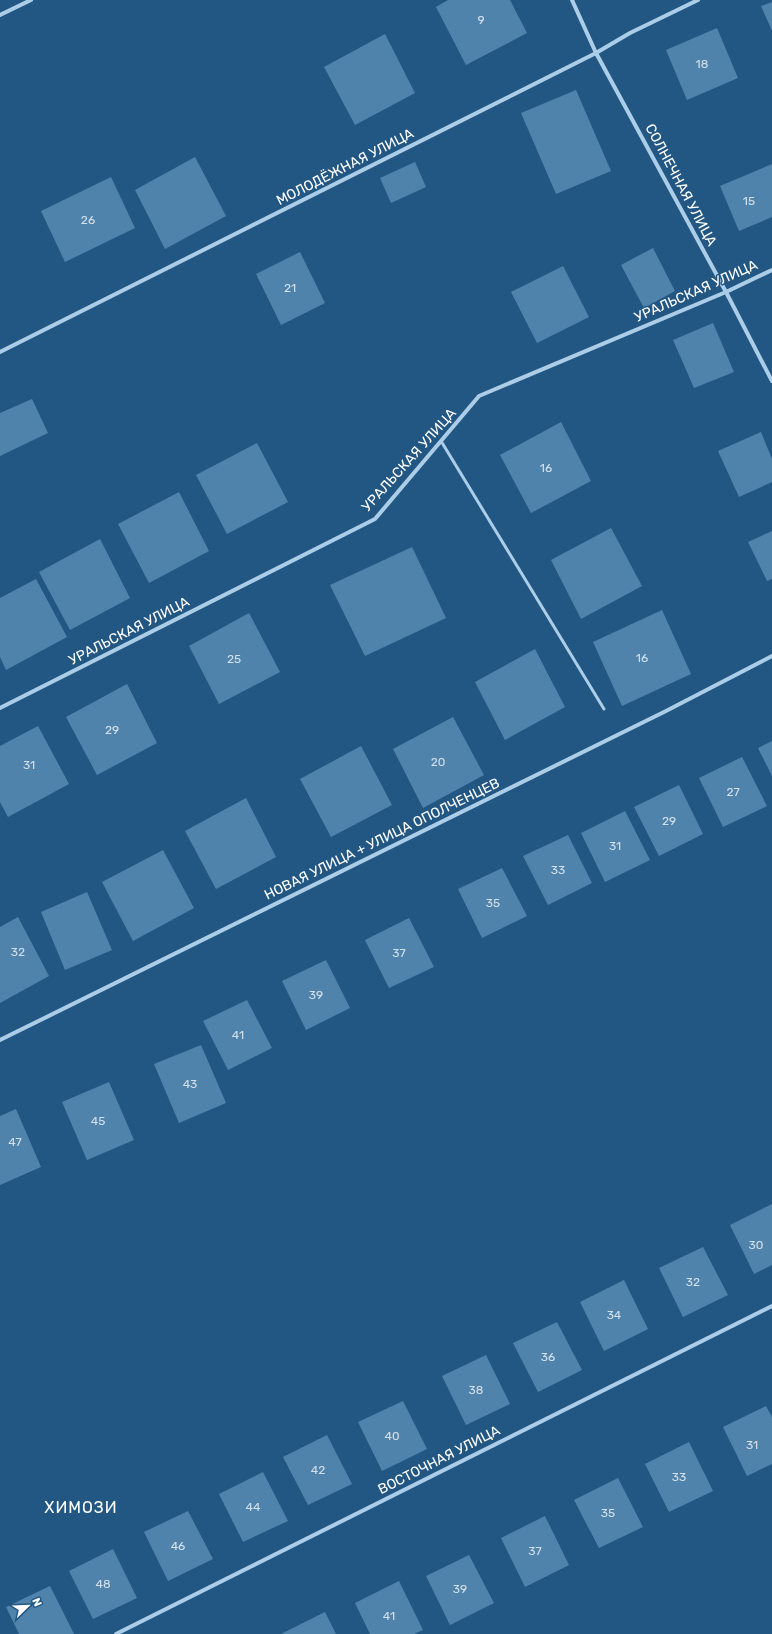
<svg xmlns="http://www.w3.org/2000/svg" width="772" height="1634" font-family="Rubik,sans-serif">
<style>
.building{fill:#5083ac}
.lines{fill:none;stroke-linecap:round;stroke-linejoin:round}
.lane{stroke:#abcde8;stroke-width:3}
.street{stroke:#abcde8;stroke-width:4}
.labels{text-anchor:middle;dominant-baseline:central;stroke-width:3;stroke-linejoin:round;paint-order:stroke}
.number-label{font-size:12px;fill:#d3e0ea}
.street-label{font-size:14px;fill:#fff;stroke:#235783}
.quarter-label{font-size:16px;letter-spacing:1px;fill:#fff;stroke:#235783}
</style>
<rect width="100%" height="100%" fill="#235783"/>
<path class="building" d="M448,0h62l17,33 -61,32 -30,-58z
M772,2v29l-11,-25z
M717,28l21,50 -51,22 -21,-50z
M385,34l30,59 -60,32 -31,-58z
M576,90l35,81 -55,23 -35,-81z
M195,157l31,59 -61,33 -30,-59z
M415,162l11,25 -35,16 -11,-25z
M772,164v53l-33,14 -19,-45z
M111,177l24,51 -70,34 -24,-51z
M653,248l22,43 -31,17 -23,-43z
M300,252l25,51 -44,22 -25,-51z
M563,266l26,51 -52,26 -26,-51z
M713,323l21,49 -40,16 -21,-48z
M32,399l16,34 -48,23v-43z
M561,422l30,59 -60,32 -31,-58z
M761,432l11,27v23l-33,15 -21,-46z
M257,443l31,59 -61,32 -31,-59z
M179,492l30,59 -60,32 -31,-59z
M611,528l31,58 -61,33 -30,-59z
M772,531v48l-5,2 -19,-39z
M100,539l30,59 -60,32 -31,-58z
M412,547l34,71 -81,38 -35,-71z
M36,579l31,58 -61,33 -6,-13v-59z
M662,610l29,64 -69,32 -29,-64z
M249,613l31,59 -61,32 -30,-58z
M535,649l30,58 -60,33 -30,-58z
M127,684l30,59 -60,32 -31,-58z
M453,717l31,58 -61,33 -30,-59z
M38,726l31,58 -61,33 -8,-15v-56z
M772,741v35l-14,-28z
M361,746l31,59 -61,32 -31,-58z
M742,757l25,49 -44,21 -24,-49z
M679,785l24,49 -44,22 -25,-49z
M246,798l30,59 -60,32 -31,-58z
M625,811l25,49 -45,22 -24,-49z
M568,835l24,48 -44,22 -25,-49z
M163,850l31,58 -61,33 -31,-59z
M502,868l25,48 -45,22 -24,-49z
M87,892l25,58 -47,20 -24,-58z
M18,917l31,59 -49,27v-76z
M409,918l25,49 -45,21 -24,-48z
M326,960l24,48 -44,22 -24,-49z
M247,1000l25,48 -44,22 -25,-49z
M201,1045l25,58 -47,20 -25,-59z
M109,1082l25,58 -47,20 -25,-58z
M16,1109l25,58 -41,18v-69z
M772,1204v61l-18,9 -24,-49z
M703,1247l25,48 -45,22 -24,-49z
M624,1280l24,49 -44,22 -24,-49z
M557,1322l25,48 -44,22 -25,-49z
M486,1355l24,49 -44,21 -24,-49z
M403,1401l24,48 -45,22 -24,-49z
M766,1406l6,11v47l-25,12 -24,-49z
M327,1435l25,49 -44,21 -25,-48z
M689,1442l24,49 -44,21 -24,-48z
M263,1472l25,49 -45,21 -24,-48z
M618,1478l25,49 -44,21 -25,-48z
M188,1511l25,48 -45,22 -24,-49z
M545,1516l24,49 -44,22 -24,-49z
M113,1549l24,49 -44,21 -24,-48z
M469,1555l25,48 -44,22 -24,-49z
M399,1581l24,49 -9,4h-44l-15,-31z
M50,1586l24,48h-55l-13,-27z
M325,1612l11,22h-55z"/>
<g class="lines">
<path class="lane" d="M441,441l163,268"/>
<path class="street" d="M572,0l24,53 130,239 46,89
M0,15l31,-15
M0,352l596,-299 34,-20 68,-33
M0,708l375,-189 104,-123 247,-104 46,-22
M0,1040l666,-329 106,-55
M116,1634l656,-328"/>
</g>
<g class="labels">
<g class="number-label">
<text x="481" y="20">9</text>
<text x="702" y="64">18</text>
<text x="749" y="201">15</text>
<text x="88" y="220">26</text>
<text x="290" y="288">21</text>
<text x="546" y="468">16</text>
<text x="642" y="658">16</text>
<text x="234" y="659">25</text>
<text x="112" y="730">29</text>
<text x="438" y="762">20</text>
<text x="29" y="765">31</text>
<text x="733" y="792">27</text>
<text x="669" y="821">29</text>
<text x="615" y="846">31</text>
<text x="558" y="870">33</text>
<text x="493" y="903">35</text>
<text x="18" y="952">32</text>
<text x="399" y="953">37</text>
<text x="316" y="995">39</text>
<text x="238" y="1035">41</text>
<text x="190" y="1084">43</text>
<text x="98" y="1121">45</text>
<text x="15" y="1142">47</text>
<text x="756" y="1245">30</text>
<text x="693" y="1282">32</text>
<text x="614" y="1315">34</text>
<text x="548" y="1357">36</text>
<text x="476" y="1390">38</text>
<text x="392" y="1436">40</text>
<text x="752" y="1445">31</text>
<text x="318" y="1470">42</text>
<text x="679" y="1477">33</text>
<text x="253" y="1507">44</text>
<text x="608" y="1513">35</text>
<text x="178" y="1546">46</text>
<text x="535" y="1551">37</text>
<text x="103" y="1584">48</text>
<text x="460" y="1589">39</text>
<text x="389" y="1616">41</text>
</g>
<g class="street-label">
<text transform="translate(345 167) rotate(-27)">МОЛОДЁЖНАЯ УЛИЦА</text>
<text transform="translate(681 185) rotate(62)">СОЛНЕЧНАЯ УЛИЦА</text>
<text transform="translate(696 291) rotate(-24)">УРАЛЬСКАЯ УЛИЦА</text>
<text transform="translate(409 460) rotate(-48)">УРАЛЬСКАЯ УЛИЦА</text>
<text transform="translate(129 631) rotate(-27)">УРАЛЬСКАЯ УЛИЦА</text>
<text transform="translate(382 839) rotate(-26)">НОВАЯ УЛИЦА + УЛИЦА ОПОЛЧЕНЦЕВ</text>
<text transform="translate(439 1460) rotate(-27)">ВОСТОЧНАЯ УЛИЦА</text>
</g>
<g class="quarter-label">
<text x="81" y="1507">ХИМОЗИ</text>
</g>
</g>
<g transform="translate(28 1606) rotate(67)" stroke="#235783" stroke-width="3" paint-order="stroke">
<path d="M0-3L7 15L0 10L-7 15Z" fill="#ffffff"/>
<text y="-6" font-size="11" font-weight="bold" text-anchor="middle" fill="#ffffff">N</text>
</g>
</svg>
